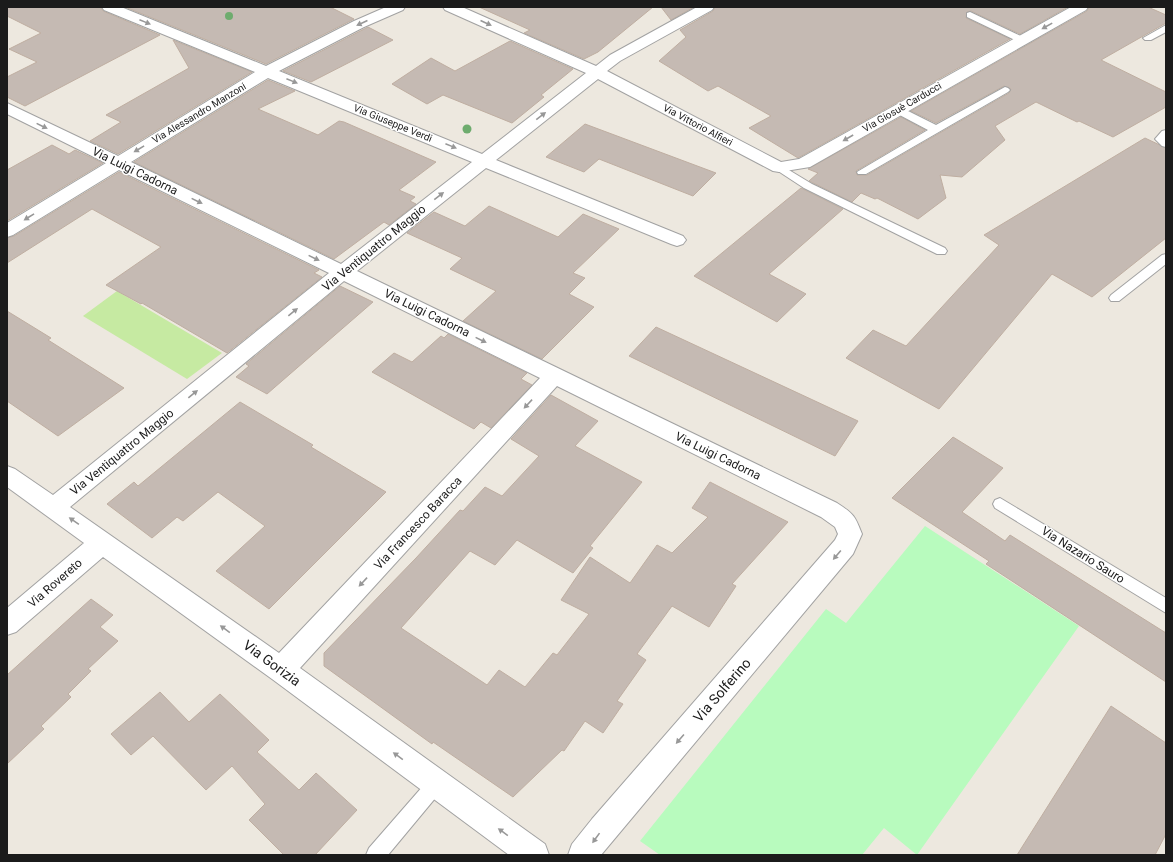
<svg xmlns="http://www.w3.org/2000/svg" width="1173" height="862" font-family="Roboto,sans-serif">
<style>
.grass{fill:#c6eaa2}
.park{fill:#b8fbbe}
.building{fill:#c5bab3;stroke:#bfaea1}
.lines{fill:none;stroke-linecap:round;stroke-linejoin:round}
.service-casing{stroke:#a2a2a2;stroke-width:2}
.minor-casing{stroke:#a2a2a2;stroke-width:2}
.service{fill:#fff;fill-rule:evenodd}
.minor{fill:#fff;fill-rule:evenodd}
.tree{fill:#6eac6e}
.oneway{fill:#989898}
.labels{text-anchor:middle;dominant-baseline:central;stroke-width:3;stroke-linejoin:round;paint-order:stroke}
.far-street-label{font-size:10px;fill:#1b1b1b;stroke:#fff}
.street-label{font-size:12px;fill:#1b1b1b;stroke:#fff}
.near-street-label{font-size:14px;fill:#1b1b1b;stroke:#fff}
</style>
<rect width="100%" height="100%" fill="#ede8df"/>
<path class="grass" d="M117,291l105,62 -35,26 -104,-63z"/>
<path class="park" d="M925,526l154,100 -162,229 -33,-27 -22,27h-202l-20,-14 186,-232 20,14z"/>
<path class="building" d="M7,7h94l2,4 57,24 -135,71 -18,-9v-20l30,-15 -28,-13 32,-16 -34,-17z
M125,7h205l24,12 -88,45z
M479,7h174l-55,45 -14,7 -60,-26 6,-3z
M661,7h33l-23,13z
M715,7h353l-48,27 -49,-23 -4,1 -1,6 44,21 -212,119 -49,-30 22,-12 -53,-30 -10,5 -49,-30 27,-24 -6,-7 33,-19z
M1089,7h59l18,8v8l-65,37 65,32v15l-53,30 -34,-16 -2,1 -41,-20 -41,24 10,14 -43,37 -22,-2 6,23 -28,21 -41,-21 -2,1 -14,-6 -9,9 -43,-21 9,-8 -10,-4 93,-52 24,13 -69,41 1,4h10l142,-82 2,-4 -7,-3 -68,37 -25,-12 176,-100z
M368,27l25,13 -82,42 -28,-11z
M173,40l79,32 -134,82 -28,-13 31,-19 -15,-7 83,-47z
M510,41l63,28 -32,26 3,2 -32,26 -69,-28 -16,9 -35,-20 39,-26 24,13z
M268,80l27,11 -37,18 60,26 21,-14 5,1 92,40 -37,28 16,7 -5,4 6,3 -27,21 -5,-3 -50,37 -200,-97z
M585,124l131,49 -23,23 -94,-37 -15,13 -38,-15z
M1145,138l21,10v90l-74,59 -40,-23 -113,135 -93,-51 27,-28 33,16 93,-101 -15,-10z
M52,145l17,9 6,-4 28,13 -96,58v-51z
M119,172l200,98 -5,3 8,4 -95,76 -85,-50 -1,1 -35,-19 55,-38 -69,-38 -85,54v-25l7,-2z
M801,188l42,21 -74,65 37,20 -29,28 -83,-46z
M489,206l69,31 25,-23 36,15 -46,44 12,5 -16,16 25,13 -52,52 -79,-38 33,-30 -46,-22 12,-11 -55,-25 27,-21 31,14z
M340,286l33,16 -106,92 -31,-17 13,-11 -3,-2z
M7,311l44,27 -3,2 76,48 -66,48 -51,-35z
M656,327l202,94 -23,35 -206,-100z
M448,334l79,39 -6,6 11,6 -41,43 -10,-6 -7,7 -102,-57 22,-19 18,9 29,-26 3,2z
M551,395l47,26 -23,25 67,36 -52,64 3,2 -20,25 -56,-33 -22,25 -25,-14 -69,77 86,57 12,-15 26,17 28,-34 4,2 32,-41 -28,-14 29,-43 40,26 27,-38 15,8 36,-36 -16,-9 18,-26 78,40 -56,62 4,2 -27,41 -37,-21 -35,48 9,6 -29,41 6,3 -20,29 -18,-12 -21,30 -2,-1 -49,47 -80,-55 -1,2 -108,-78v-13l92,-95 44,-48 3,1 22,-24 17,9 37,-40 -28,-17z
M240,402l73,43 -2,2 75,45 -117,117 -53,-38 49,-45 -47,-34 -35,29 -6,-4 -25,21 -45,-34 27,-22 4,4z
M953,437l50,31 -41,44 43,29 5,-6 156,98v49l-180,-118 3,-3 -97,-63z
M91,599l22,16 -13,12 18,14 -30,28 3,2 -23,23 3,3 -30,29 3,3 -37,35v-89z
M160,692l29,30 31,-28 49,46 -12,12 42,38 17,-17 41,37 -42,45h-31l-35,-35 16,-16 -33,-38 -26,24 -53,-54 -22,19 -20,-21z
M1111,706l55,37v91l-11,21h-138z"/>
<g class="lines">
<g class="service-casing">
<path id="service" d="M970,12l55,26 2,2 -2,2h-6l-52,-25v-4z
M1166,25v7l-15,8h-6l-2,-2z
M1005,87l3,1 2,2 -2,2 -142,82h-8l-1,-2 71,-42 -34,-18 -1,-2 1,-2h8l34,17z
M1166,130v17l-4,-1 -7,-7 7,-8z
M779,164l33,20 133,64 2,3 -2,3h-8l-133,-66 -29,-19 -1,-2 1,-2z
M1166,254v10l-47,37h-8l-2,-3 2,-3 51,-40z
M1000,498l166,100v15l-171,-105 -2,-4 2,-4z
M436,775l6,3 3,6 -3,6 -54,65h-22l3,-7 61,-70z"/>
</g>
<g class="minor-casing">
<path id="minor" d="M102,7h19l145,59 88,-45 32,-14h19l-2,3 -39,17 -85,44 203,83 104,-81 -141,-63 -2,-3h19l134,59 14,-11 87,-48h17l-2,3 -92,51 -13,10 174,91 18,-3 272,-152h17l-2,3 -276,157 -31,5 -6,-1 -175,-92 -102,81 187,76 3,4 -3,4 -6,2 -6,-2 -185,-76 -129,103 480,232c17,11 18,13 25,31l-9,20 -252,301h-33l4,-11 20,-25 243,-279 3,-6 -3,-7 -14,-10 -264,-131 -257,282 245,176 4,11h-40l-237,-176 -169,-122 -87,75 -9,3v-27l77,-65 -77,-56v-21l8,3 38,26 276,-222 -210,-103 -106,65 -6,2v-14l99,-60 -99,-49v-11l111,53 137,-84 -151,-62zM268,78l204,84 -131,102 -210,-102zM344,281l196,97 -261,275 -209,-146z"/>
</g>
<use href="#service" class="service"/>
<use href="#minor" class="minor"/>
</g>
<g class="tree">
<circle cx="229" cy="16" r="4"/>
<circle cx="467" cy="129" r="4.5"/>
</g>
<defs><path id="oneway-solid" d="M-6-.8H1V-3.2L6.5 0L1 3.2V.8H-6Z"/></defs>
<g class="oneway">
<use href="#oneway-solid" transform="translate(145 22) rotate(22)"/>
<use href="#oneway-solid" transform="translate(362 23) rotate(155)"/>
<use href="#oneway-solid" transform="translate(486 23) rotate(24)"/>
<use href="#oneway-solid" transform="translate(1047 26) rotate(151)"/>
<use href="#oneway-solid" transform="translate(292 81) rotate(22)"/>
<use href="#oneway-solid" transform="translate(541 116) rotate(-38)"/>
<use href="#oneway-solid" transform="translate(42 126) rotate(26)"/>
<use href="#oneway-solid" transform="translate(848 138) rotate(150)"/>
<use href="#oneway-solid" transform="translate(451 146) rotate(22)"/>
<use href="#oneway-solid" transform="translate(139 149) rotate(149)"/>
<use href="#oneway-solid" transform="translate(439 196) rotate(-38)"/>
<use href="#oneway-solid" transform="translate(197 201) rotate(26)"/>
<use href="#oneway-solid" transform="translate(29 217) rotate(148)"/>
<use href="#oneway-solid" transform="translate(314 258) rotate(26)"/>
<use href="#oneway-solid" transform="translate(293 312) rotate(-39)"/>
<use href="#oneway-solid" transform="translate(481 340) rotate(26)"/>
<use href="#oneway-solid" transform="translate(193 394) rotate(-39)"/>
<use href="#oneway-solid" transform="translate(528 404) rotate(133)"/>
<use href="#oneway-solid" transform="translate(74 521) rotate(-145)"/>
<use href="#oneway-solid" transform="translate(837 555) rotate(130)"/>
<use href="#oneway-solid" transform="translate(363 582) rotate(133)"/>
<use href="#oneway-solid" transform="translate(225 629) rotate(-144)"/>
<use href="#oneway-solid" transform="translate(680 739) rotate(131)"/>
<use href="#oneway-solid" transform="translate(398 756) rotate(-144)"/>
<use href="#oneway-solid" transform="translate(503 832) rotate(-144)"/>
<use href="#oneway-solid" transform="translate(596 838) rotate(126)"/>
</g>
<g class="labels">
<g class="far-street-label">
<text transform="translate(902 107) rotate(-30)">Via Giosuè Carducci</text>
<text transform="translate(199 113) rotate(-31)">Via Alessandro Manzoni</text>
<text transform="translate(393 123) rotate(22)">Via Giuseppe Verdi</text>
<text transform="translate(698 125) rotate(28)">Via Vittorio Alfieri</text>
</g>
<g class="street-label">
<text transform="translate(135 171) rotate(26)">Via Luigi Cadorna</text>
<text transform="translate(374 248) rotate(-39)">Via Ventiquattro Maggio</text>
<text transform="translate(427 313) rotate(26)">Via Luigi Cadorna</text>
<text transform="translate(122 452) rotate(-39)">Via Ventiquattro Maggio</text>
<text transform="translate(718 456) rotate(26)">Via Luigi Cadorna</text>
<text transform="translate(418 523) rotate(-47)">Via Francesco Baracca</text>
<text transform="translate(1083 555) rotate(32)">Via Nazario Sauro</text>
<text transform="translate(55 583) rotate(-41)">Via Rovereto</text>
</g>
<g class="near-street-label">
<text transform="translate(272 663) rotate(36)">Via Gorizia</text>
<text transform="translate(722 690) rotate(-49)">Via Solferino</text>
</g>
</g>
<rect width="1173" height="862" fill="none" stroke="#1b1b1b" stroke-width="16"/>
</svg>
